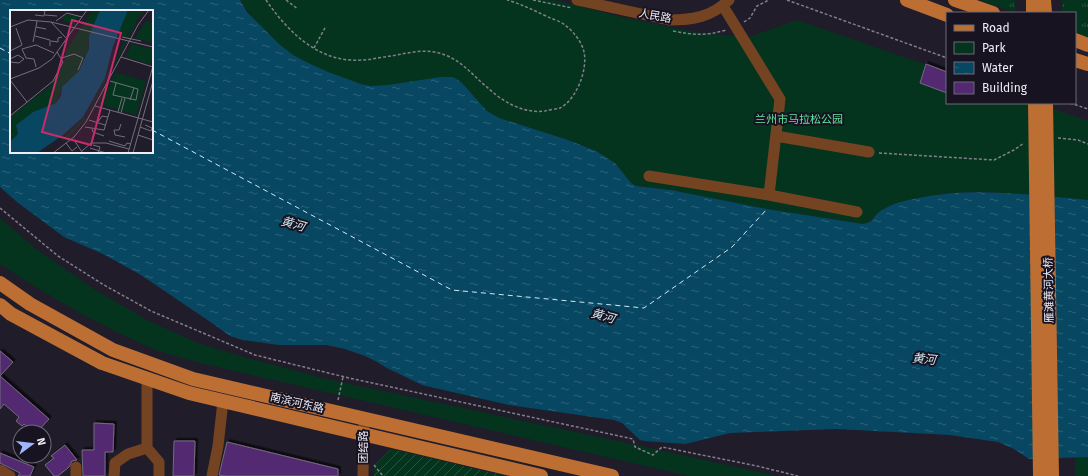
<svg xmlns="http://www.w3.org/2000/svg" width="1088" height="476" font-family="'Fira Sans','Noto Sans SC',sans-serif">
<style>
.grass{fill:url(#grass-tufts)}
.park{fill:#05341e}
.garden{fill:url(#garden-furrows)}
.water{fill:url(#water-ripples);fill-rule:evenodd}
.lines{fill:none;stroke-linecap:round;stroke-linejoin:round}
.ferry{stroke:#d1e8f5;stroke-width:1;stroke-dasharray:5 4;stroke-linecap:butt}
.building{fill:#522972;stroke:#736b7b;filter:url(#shadow)}
.path{stroke:#827f8b;stroke-width:1.5;stroke-dasharray:3 2;stroke-linecap:butt}
.minor{stroke:#744422;stroke-width:11}
.major{stroke:#bd6e33;stroke-width:14}
.major-bridge{stroke:#bd6e33;stroke-width:14}
.labels{text-anchor:middle;dominant-baseline:central;stroke-width:4;stroke-linejoin:round;paint-order:stroke}
.street-label{font-size:11px;fill:#efecf6;stroke:#171320}
.park-label{font-size:11px;fill:#60e49f;stroke:#171320}
.water-label{font-size:12px;font-style:italic;fill:#d1e8f5;stroke:#171320}
.inset-river{fill:none;stroke:#084762;stroke-width:2}
.inset-road{fill:none;stroke:#736f7c;stroke-width:1}
.view{fill:#c62d6a;fill-opacity:0.15;stroke:#c62d6a;stroke-width:2}
.inset-edge{fill:none;stroke:#efecf6;stroke-width:2}
</style>
<defs>
<pattern id="grass-tufts" width="24" height="20" patternUnits="userSpaceOnUse"><rect width="24" height="20" fill="#05341e"/><path d="M3 7l-1-3M5 7V3M7 7l1-3M15 17l-1-3M17 17v-4M19 17l1-3" fill="none" stroke="#2a523f"/></pattern>
<pattern id="garden-furrows" width="10" height="10" patternUnits="userSpaceOnUse"><rect width="10" height="10" fill="#05341e"/><path d="M-1 1l2-2M0 10L10 0M9 11l2-2" fill="none" stroke="#2a523f"/></pattern>
<pattern id="water-ripples" width="26" height="14" patternUnits="userSpaceOnUse"><rect width="26" height="14" fill="#084762"/><path d="M2 4q2-2 4 0t4 0M15 11q2-2 4 0t4 0" fill="none" stroke="#2c6279"/></pattern>
<filter id="shadow"><feDropShadow dx="2.5" dy="-2.5" stdDeviation="0" flood-color="#0009"/></filter>
</defs>
<rect width="100%" height="100%" fill="#201c2a"/>
<path class="grass" d="M980,0h35v12z
M1062,0h26v44l-13,-6v-25h-13z"/>
<path class="park" d="M240,0h314l76,19 71,14 48,4 48,-17 150,52v31h89l52,18v79c-58,-5 -117,-14 -174,-1 -13,3 -27,6 -37,15 -6,5 -4,8 -14,10l-96,-15 -96,-19 -35,-4 -5,-3 -16,-20 -19,-12 -28,-11 -69,-22 -12,-7 -26,-29 -91,4c-24,-5 -56,-17 -77,-31 -18,-12 -42,-37 -53,-55z
M0,218l36,31 61,42 52,30 49,22 49,15 79,21 306,65 144,32h-87l-480,-111c-18,-5 -36,-9 -53,-15 -55,-23 -107,-54 -156,-86z
M1075,457h13v19h-13z"/>
<path class="garden" d="M391,449l115,27h-132v-10z"/>
<path class="water" d="M0,0h240l7,12 32,32 14,11 11,6 24,11 33,12 9,2 18,-1 53,-8h12l8,5 26,29 12,7 69,22 28,11 19,12 16,20 5,3 35,4 96,19 96,15c12,-2 10,-9 19,-14 10,-6 20,-9 32,-11 57,-13 116,-4 174,1v257l-59,2 -15,-10 -16,-7 -48,-7 -113,-6 -107,4 -45,11 -40,-3 -5,-1 -18,-17 -8,-3 -105,-15 -87,-20 -35,-17 -10,-6 -12,-6 -20,-7 -18,-4h-48l-36,-5 -13,-4 -21,-15 -68,-46 -38,-21 -39,-17 -47,-35 -17,-15zM11,11h141v141h-141z"/>
<g class="lines">
<path class="ferry" d="M0,48l11,6
M152,130l300,160 192,18 88,-61 35,-38"/>
</g>
<path class="building" d="M926,64l21,8v21l-27,-10z
M0,351l13,11 -13,14 49,43 -12,13h-4l-9,-8 -2,2 -6,-5 3,-4 -15,-13 -4,5z
M94,423l20,1 -1,28h-8v24h-22l-1,-26h12z
M174,441h21l-1,35h-21z
M227,442l111,27v7h-113l-6,-1z
M65,445l12,15 -5,1 -3,6 -11,9h-4l-9,-11 9,-7 -3,-2z
M0,453l34,14 -4,9h-12l2,-3 -20,-10z"/>
<g class="lines">
<path class="path" d="M266,0c22,32 53,63 95,60 10,0 20,-3 30,-4 17,-3 35,-8 51,-2 20,6 31,22 46,34 15,14 36,26 57,23 4,-1 11,-2 15,-3 16,-8 28,-38 24,-56 -2,-10 -11,-21 -19,-27 -5,-4 -13,-6 -19,-9 -13,-6 -25,-12 -39,-16
M286,0l12,9
M533,0l39,8
M787,0l160,58
M744,22l6,-4 7,-12 12,-6
M673,31c20,4 33,5 53,-1
M314,48l12,-22
M1070,103l18,6
M1058,138l20,2 10,4
M879,153l115,7 20,-10 10,-7
M0,208l58,48 46,29 47,26 104,44 94,23 284,61 2,8 18,8 9,-8 95,19 41,10
M338,400l5,-23
M374,465l9,11"/>
<path class="minor" d="M577,0l92,20c24,0 42,-3 60,-20
M776,136l93,16
M649,176l120,19 11,-96 -57,-93
M769,195l88,17
M147,378v70l12,14v14
M0,470l10,6
M76,476v-9
M114,476l1,-13 13,-9 19,-6
M212,476l6,-30 5,-45
M363,476l1,-57"/>
<path class="major" d="M907,0l40,15
M955,0l38,13
M1033,0v13
M1044,0l1,13
M1075,40l13,5
M1075,60l13,4
M0,283l30,21 83,46 80,29 419,97
M0,305l11,9 91,49 87,30 352,83"/>
<path class="major-bridge" d="M1035,103l5,373
M1046,103l6,373"/>
</g>
<g class="labels">
<g class="street-label">
<text transform="translate(655 16) rotate(10)">人民路</text>
<text transform="translate(1049 290) rotate(-91)">雁滩黄河大桥</text>
<text transform="translate(297 403) rotate(13)">南滨河东路</text>
<text transform="translate(363 447) rotate(-90)">团结路</text>
</g>
<g class="park-label">
<text x="799" y="119">兰州市马拉松公园</text>
</g>
<g class="water-label">
<text transform="translate(293 224) rotate(16)">黄河</text>
<text transform="translate(603 316) rotate(16)">黄河</text>
<text transform="translate(924 359) rotate(6)">黄河</text>
</g>
</g>
<g transform="translate(10 10)">
<rect width="143" height="143" fill="#201c2a"/>
<path d="M55,4l12,2v3l-3,5 -10,-3 -2,-3z" fill="#05341e"/>
<path d="M83,0h7l-12,31 1,8 -10,22 -16,16 -7,16 -23,9 -17,13 2,9 -8,8v-25l40,-31 15,-25 1,-11zM118,0h16l-10,14 3,-2 -52,98 -21,22 -2,-3 24,-23 46,-89 -6,9 -8,-2zM136,11l7,2v20l-18,-5zM121,34l21,5 1,8 -3,7 -24,-7z" fill="#05341e"/>
<path d="M106,63l30,8 -10,34 -37,-11z" fill="#05341e"/>
<path d="M90,0h28l-15,36 -8,32 -22,39 -20,18 -26,18h-27v-11l8,-8 -2,-9 17,-13 23,-9 5,-7 1,-9 17,-16 10,-22v-13z" fill="#084762"/>
<path class="inset-river" d="M13,143l20,-16 41,-44 7,-19 -6,-15"/>
<path class="inset-road" d="M25,5l9,1 1,-6h21M35,5l12,1M27,11l-1,6 10,2M46,11l11,-8 15,4M41,12l16,17M0,17l18,-7 23,2 102,25M25,26l15,4v6M112,27l19,4M41,31l7,1v-4l4,-1M23,32l3,-15M0,41l12,-6 -6,-17M111,47l32,10M52,48l12,-4 9,4 -5,12M0,49l8,-4 6,4 -5,4 -9,-1M26,57l-2,-8 -8,-1 -4,-9 14,-4 18,8M0,69l29,-11 13,-9 35,-49M0,70l17,22M100,71l28,8 -2,11 -23,-5 3,-12M120,90l4,-12M85,96l58,16M108,102l4,-14M111,103l4,-15M0,106l43,-35 10,-19 -6,-10M79,110l16,5M88,112l4,-6 6,1M111,114l-2,6h-5l1,5 10,2M75,117l19,3 6,-20M130,117l11,4 1,-3 -7,-3M82,119l1,3 11,4M128,125l15,5M64,130l8,12M99,131l16,5 2,-3 4,1M56,133l6,8 5,-4M83,135l7,2 -2,6M80,138l16,5M72,141l9,-8h15l23,6M43,143l21,-16 12,-15 52,-97 11,-15M118,143l25,-87M123,143l20,-72"/>
<path class="view" d="M62,10l49,13 -30,112 -49,-13z"/>
<rect width="143" height="143" class="inset-edge"/>
</g>
<rect x="946" y="12" width="130" height="92" fill="#171320" stroke="#6d6a76"/>
<rect x="954" y="25" width="20" height="6" fill="#bd6e33" stroke="#6d6a76"/>
<text x="982" y="32" font-size="12" fill="#efecf6">Road</text>
<rect x="954" y="42" width="20" height="12" fill="#05341e" stroke="#6d6a76"/>
<text x="982" y="52" font-size="12" fill="#efecf6">Park</text>
<rect x="954" y="62" width="20" height="12" fill="url(#water-ripples)" stroke="#6d6a76"/>
<text x="982" y="72" font-size="12" fill="#efecf6">Water</text>
<rect x="954" y="82" width="20" height="12" fill="#522972" stroke="#6d6a76"/>
<text x="982" y="92" font-size="12" fill="#efecf6">Building</text>
<g transform="translate(32 444) rotate(75)"><circle r="19" fill="#171320" stroke="#6d6a76"/>
<path d="M0-3L7 15L0 10L-7 15Z" fill="#9eb4fd"/>
<text y="-6" font-size="11" font-weight="bold" text-anchor="middle" fill="#efecf6">N</text>
</g>
</svg>
